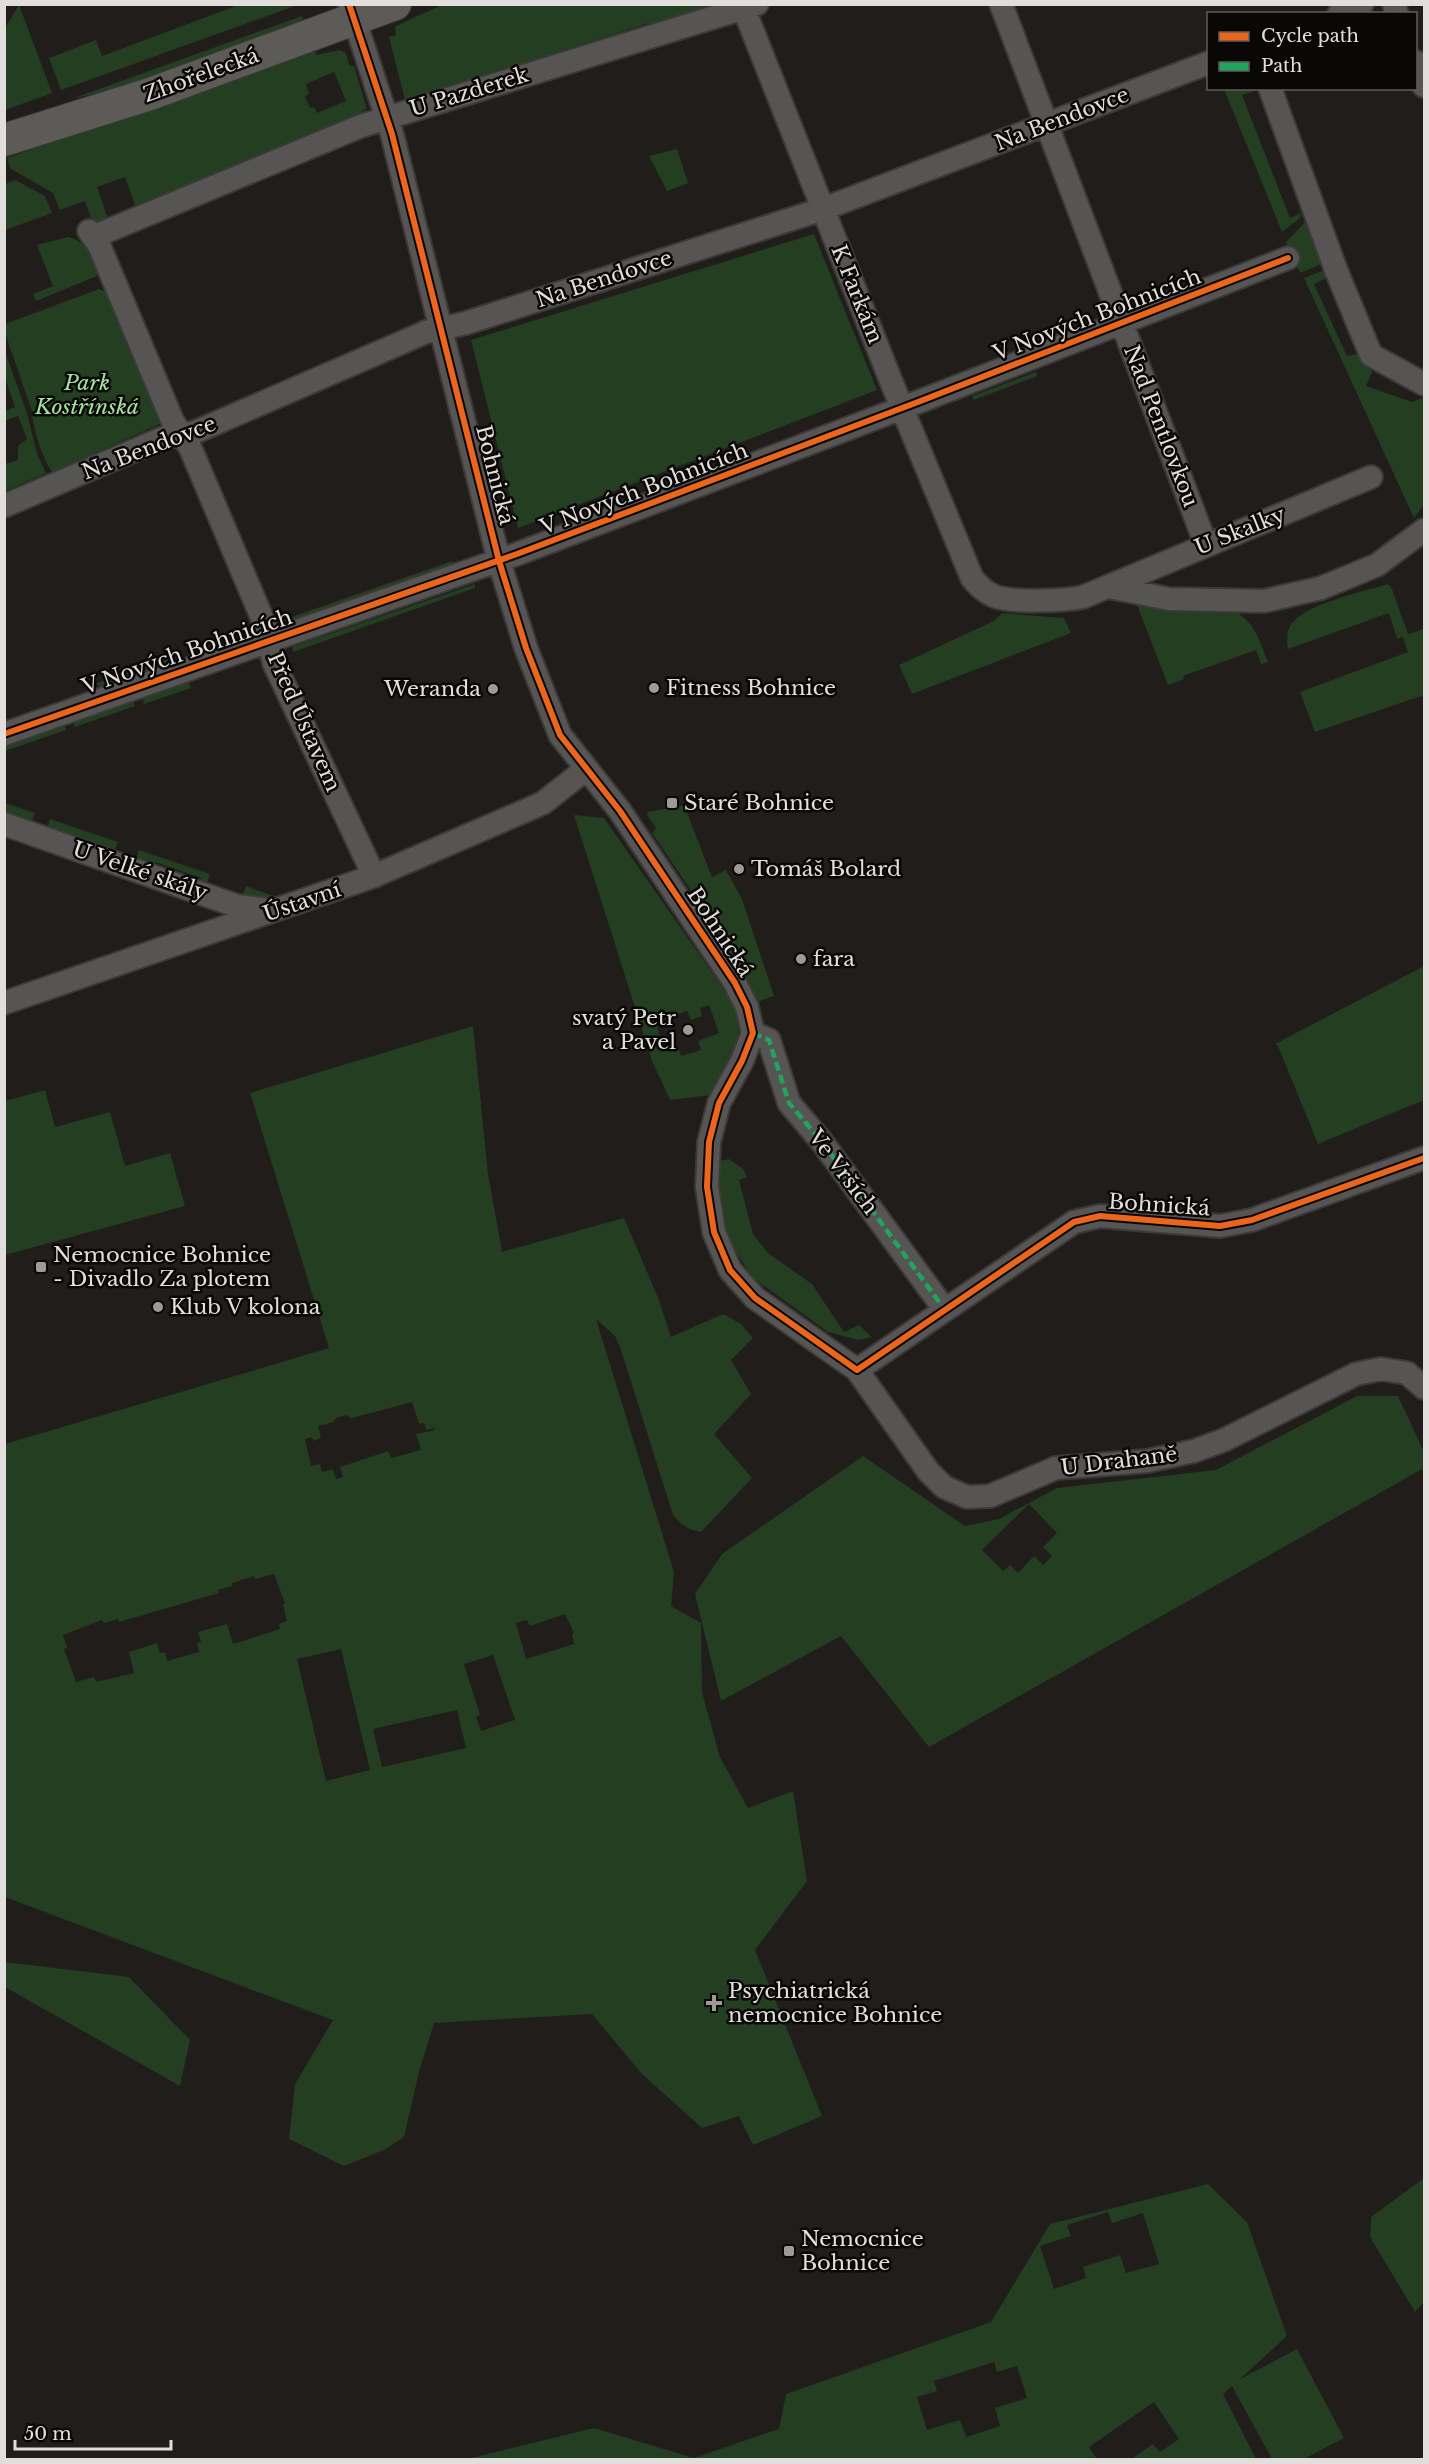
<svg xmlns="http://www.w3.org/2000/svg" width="1429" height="2464" font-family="'Libre Baskerville',serif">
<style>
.green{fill:#233e21;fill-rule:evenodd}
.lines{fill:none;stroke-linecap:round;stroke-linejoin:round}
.street-casing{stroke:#3c3a39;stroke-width:26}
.secondary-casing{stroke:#3c3a39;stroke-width:34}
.street{stroke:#575553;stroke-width:22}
.secondary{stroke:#5c5b57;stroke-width:32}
.quiet{stroke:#20a55d;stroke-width:4.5;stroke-dasharray:9 4.5;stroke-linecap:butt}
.cycleway-casing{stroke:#0a0806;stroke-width:10}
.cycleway{stroke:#eb651d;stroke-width:6}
.poi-dot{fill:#9d9a98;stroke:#0a0806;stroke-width:2}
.labels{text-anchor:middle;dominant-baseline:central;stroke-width:5;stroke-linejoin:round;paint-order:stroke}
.street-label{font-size:21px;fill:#e1dedb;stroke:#0a0806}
.park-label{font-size:21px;font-style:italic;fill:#a1e39d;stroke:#0a0806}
.poi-label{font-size:21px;fill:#e1dedb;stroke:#0a0806;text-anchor:start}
</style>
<rect width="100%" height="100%" fill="#201d1b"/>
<path class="green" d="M241,4l57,1 -237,85 -12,-32 47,-18 6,16z
M19,5l33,88 -47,17v-82z
M442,5h287l-79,21 -1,-3 -244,77 -16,-63 7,-2 -1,-8 5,-3z
M302,16l3,9 -157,57 -77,17z
M313,47l4,8 22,-5 7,3 3,12 5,1 12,40v3l-6,4 1,5 -223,95 -13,-36 -28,10 13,38 -8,2 -10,-6 -7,-20 -25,9 -7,-17 -42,-24 -4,-11zM334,72l12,29 -29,12 -3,-6 -4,1 -5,-12 4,-2 -3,-10z
M1224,89h35l-17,6 48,123 11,-5 -1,5 -18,14z
M677,149l11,34 -21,8 -18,-35z
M15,180l30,16 7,17 -47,17v-46z
M1307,220l17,43 -24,10 -14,-31z
M814,234l63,156 -359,138 -47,-188z
M68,237c19,4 23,19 30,36l-1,3 -61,25 -3,-7 20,-8 -16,-41z
M1327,269l2,8 -15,7 33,72 9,-2 16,18 -6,14 46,16 12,-5v108l-10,13 -110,-240z
M99,289l7,3 54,132 -108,48c-9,-13 -20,-45 -20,-61l-27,-78v-9z
M4,349l23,64 10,41 9,19 -41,18v-27l13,-4v-14l9,-7 -9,-23 -13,5v-10l10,-4 -10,-29z
M1036,372l1,4 -63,24 -2,-4z
M452,561l2,4 -170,60 -1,-5z
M475,584v4l-182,64 -1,-5z
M1388,584l4,5 16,45 16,-5v66l-109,37 -15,-40 108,-40 -5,-15 -6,2 -8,-26 -101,36c-1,-8 -2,-16 2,-23 11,-21 75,-35 98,-42z
M1135,600l94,8c24,11 30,30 39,54l-7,2 -5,-14 -73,26 1,3 -16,6z
M1002,613l62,5 7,15 -159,61 -13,-29 95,-44z
M168,659l2,5 -70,25 -3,-6z
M188,681l3,7 -47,16 -2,-7z
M133,700l2,6 -60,21 -2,-6z
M64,724l2,6 -61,21 -1,-7z
M5,803l30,10 -5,14 -25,-9z
M684,805l28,72 14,-7 16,29 32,97 -17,6 -13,-31 -4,1 -37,-64 -51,-75 4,-5 -9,-13 1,-3z
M574,815l30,3 123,176c3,8 9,17 11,26 5,27 -15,53 -28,75l-40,5 -18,-39zM709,1005l10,28 -21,8 3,9 -20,6 -3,-9 -14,4 -4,-8 -3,-21 30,-11 4,9 11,-4 -2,-8z
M50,819l68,23 -5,13 -67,-23z
M139,850l71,24 -4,13 -7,-2 2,-7 -46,-16 -3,6 -17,-6z
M246,886l33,12 -3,2 -35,-1z
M1424,966v134l-106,44 -40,-98 -3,-2z
M473,1026l15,148 14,78 122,-34 35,82 12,37 52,-23 18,10 12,14 -22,22 20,34 -37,40 38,44 -51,54c-13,-2 -20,-7 -28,-17l-52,-165 -6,-14 -19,-17 78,253 -3,34 30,17 1,69 18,65 28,51 45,-17 14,90 -52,69 67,166 -69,29 -14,-29 -37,12 -61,-55 -49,-59 -158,9 -15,49 -15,65 -20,13 -40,16 -55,-27 6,-55 38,-64 -328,-123v-453l324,-96 -79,-255zM412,1402l7,22 5,-1 2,7 8,-2 1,2 -19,4 5,16 -30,8 -3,-7 -48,16 3,10 -7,2 -3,-10 -11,3 -2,-8 -9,2 -6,-27 7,-2 1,4 8,-3 -3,-12 16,-4 2,-4 9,-3 7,3zM274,1574l11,29 -2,2 4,16 -8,3 1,5 -47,15 -6,-20 -29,8 3,10 -4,1 2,9 -32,9 -2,-9 -5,1 -3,-10 -28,9 5,21 -38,9 -2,-5 -18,5 -12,-33 3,-1 -4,-13 39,-15 2,3 14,-4 1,3 100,-29 -1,-3 14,-4v-3l22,-7 1,3zM565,1614l9,19 -2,1 2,10 -48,15 -10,-36 11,-3 3,6zM341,1649l29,121 -44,11 -29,-122zM493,1655l22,65 -34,11 -5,-14 4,-2 -16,-51zM457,1710l9,38 -84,19 -9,-38z
M45,1090l10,37 55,-15 15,54 45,-13 15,53 -180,49v-154z
M729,1159l14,10 4,8 -8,3 14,54 15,19 44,31 32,48 15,-7 13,12 -14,3 -30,-8 -75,-54 -23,-35 -6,-22 -4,-18v-42z
M1357,1396h41l26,56v16l-495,279 -88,-111 -120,65 -26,-107 27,-40 141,-98 102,70 34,-7 58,-31 159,-18zM1029,1504l28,29 -14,14 9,9 -9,9 -9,-9 -16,17 -8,-8 -7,6 -21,-21z
M5,1962l124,15 61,63 -10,46 -175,-99z
M1424,2178v124l-9,10 -45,-75 1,-20z
M1208,2184l39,38 40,114 -47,43 57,-30 47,89 -40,21h-32l-40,-73 -9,8 33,65h-121l-1,-2 19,-13 7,8 19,-13 -25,-37 -65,45 8,12h-630l127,-31 100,30 85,-29 7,-35 205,-72 59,-98zM1108,2212l4,11 31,-10 16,51 -33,9 -6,-18 -37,12 3,11 -32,11 -14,-43 31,-10 -4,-11zM994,2362l3,10 20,-6 10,32 -32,10 5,18 -34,11 -6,-17 -33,10 -10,-33 20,-6 -3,-10z"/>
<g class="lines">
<g class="street-casing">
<path id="street" d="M1001,4l205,541
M1394,4l3,10
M350,6l42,128 107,427 27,87 34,87 60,76 115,172 12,24 6,26 -11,28 -23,42 -10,39 -2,45 7,45 16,38 25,28 102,72 71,101 16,16 23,10 23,-1 66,-28 91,-7 47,-10 30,-11 132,-66 25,-5 26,4 17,15
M744,9l147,372 81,197c6,7 12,14 22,18 17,7 70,5 89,1l288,-120
M1339,14l23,-10
M1416,62l8,24
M1270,88l66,182 35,85 53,29
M89,231l10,14 74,177 17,25 75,178 9,38 100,213
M95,236l266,-110 396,-122
M4,506l164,-70 25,-3 233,-101 40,-9 357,-114 385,-146
M1109,587l60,12 95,2 57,-13 56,-23 47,-35
M4,734l513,-180 401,-152 370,-144
M4,824l233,82 34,4
M4,1003l370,-127 169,-73 43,-34
M753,1033l16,7 20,63 33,39 123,168
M857,1370l217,-148 26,-6 120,10 32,-6 172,-62"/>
</g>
<g class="secondary-casing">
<path id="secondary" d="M4,140l146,-46 245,-90"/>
</g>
<use href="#street" class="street"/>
<use href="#secondary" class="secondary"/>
<path class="quiet" d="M753,1033l16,7 20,63 33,39 123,168"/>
<g class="cycleway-casing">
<path id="cycleway" d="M349,4l43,130 107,427 27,87 34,87 60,76 115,172 12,24 6,26 -11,28 -23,42 -10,39 -2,45 7,45 16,38 25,28 102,72 217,-148 26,-6 120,10 32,-6 172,-62
M4,734l513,-180 401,-152 370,-144"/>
</g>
<use href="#cycleway" class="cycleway"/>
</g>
<g class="poi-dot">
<circle cx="654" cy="688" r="6"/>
<circle cx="493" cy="689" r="6"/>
<rect x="666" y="797" width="12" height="12" rx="3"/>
<circle cx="739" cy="869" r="6"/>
<circle cx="801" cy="959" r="6"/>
<circle cx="688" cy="1030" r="6"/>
<rect x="35" y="1261" width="12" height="12" rx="3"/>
<circle cx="158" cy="1307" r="6"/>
<path d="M711 1994h6v6h6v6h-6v6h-6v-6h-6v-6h6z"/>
<rect x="783" y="2245" width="12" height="12" rx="3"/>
</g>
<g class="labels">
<g class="street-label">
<text transform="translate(201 75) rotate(-20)">Zhořelecká</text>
<text transform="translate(469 92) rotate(-17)">U Pazderek</text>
<text transform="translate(1062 119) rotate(-21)">Na Bendovce</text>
<text transform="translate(604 279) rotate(-18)">Na Bendovce</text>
<text transform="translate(857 294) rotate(68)">K Farkám</text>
<text transform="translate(1097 315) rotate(-21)">V Nových Bohnicích</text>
<text transform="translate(1161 426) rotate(69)">Nad Pentlovkou</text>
<text transform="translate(149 448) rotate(-21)">Na Bendovce</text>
<text transform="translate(495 475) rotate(76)">Bohnická</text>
<text transform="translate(644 489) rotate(-21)">V Nových Bohnicích</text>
<text transform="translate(1240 531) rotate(-22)">U Skalky</text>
<text transform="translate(187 652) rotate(-19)">V Nových Bohnicích</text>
<text transform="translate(304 722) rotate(66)">Před Ústavem</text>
<text transform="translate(140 871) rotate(19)">U Velké skály</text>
<text transform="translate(302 902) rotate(-19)">Ústavní</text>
<text transform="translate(720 932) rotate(57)">Bohnická</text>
<text transform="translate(843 1172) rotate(53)">Ve Vrších</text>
<text transform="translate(1159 1205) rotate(4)">Bohnická</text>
<text transform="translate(1119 1461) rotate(-7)">U Drahaně</text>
</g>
<g class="park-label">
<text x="87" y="383">Park<tspan x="87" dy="24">Kostřínská</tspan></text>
</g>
<g class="poi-label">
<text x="666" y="688">Fitness Bohnice</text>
<text x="481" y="689" text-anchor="end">Weranda</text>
<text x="684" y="803">Staré Bohnice</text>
<text x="751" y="869">Tomáš Bolard</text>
<text x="813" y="959">fara</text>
<text x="676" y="1018" text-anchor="end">svatý Petr<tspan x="676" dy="24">a Pavel</tspan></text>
<text x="53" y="1255">Nemocnice Bohnice<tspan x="53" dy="24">- Divadlo Za plotem</tspan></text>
<text x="170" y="1307">Klub V kolona</text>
<text x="728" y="1991">Psychiatrická<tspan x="728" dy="24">nemocnice Bohnice</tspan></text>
<text x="801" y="2239">Nemocnice<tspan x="801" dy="24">Bohnice</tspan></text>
</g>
</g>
<rect width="1429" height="2464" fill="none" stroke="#e1dedb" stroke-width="12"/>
<rect x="1207" y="12" width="210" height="78" fill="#0a0806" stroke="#605e5b" stroke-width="1.5"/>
<rect x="1219" y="32" width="30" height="9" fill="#eb651d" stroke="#605e5b" stroke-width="1.5"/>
<text x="1261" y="42" font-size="18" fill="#e1dedb">Cycle path</text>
<rect x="1219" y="62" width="30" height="9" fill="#20a55d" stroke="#605e5b" stroke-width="1.5"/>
<text x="1261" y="72" font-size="18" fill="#e1dedb">Path</text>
<path d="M15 2440v9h156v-9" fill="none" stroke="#e1dedb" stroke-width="3"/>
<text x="24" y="2440" font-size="18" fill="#e1dedb" stroke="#0a0806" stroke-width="4.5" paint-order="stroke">50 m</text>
</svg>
